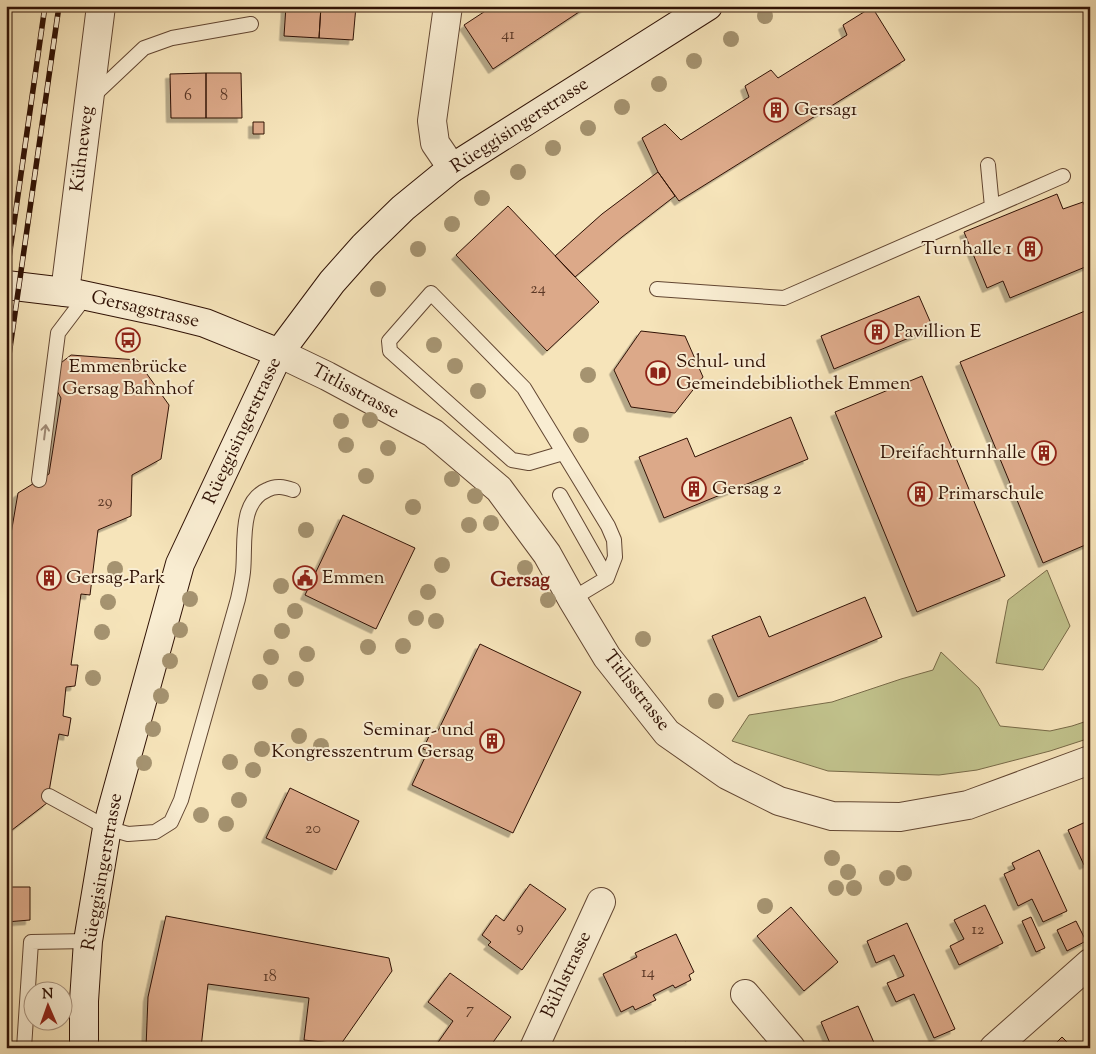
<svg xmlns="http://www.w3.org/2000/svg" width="1096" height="1054" font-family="'Sorts Mill Goudy',serif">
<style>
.green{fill:#c1c28c;stroke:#786a48}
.building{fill:#dca989;stroke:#301205;filter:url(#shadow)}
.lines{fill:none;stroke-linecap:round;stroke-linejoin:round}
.lane-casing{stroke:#624632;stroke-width:16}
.street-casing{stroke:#624632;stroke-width:30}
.secondary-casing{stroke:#301205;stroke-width:30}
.lane{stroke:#f9edd2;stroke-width:14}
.street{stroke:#f9edd2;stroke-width:28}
.secondary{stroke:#f9edd2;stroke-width:28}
.rail-casing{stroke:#301205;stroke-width:5.5}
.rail{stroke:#f9edd2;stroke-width:4;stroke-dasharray:11;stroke-linecap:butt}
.tree{fill:#a59370}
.oneway{stroke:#9f8a76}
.labels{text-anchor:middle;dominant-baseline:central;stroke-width:4;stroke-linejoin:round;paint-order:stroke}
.number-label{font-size:16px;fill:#5b3826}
.poi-label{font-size:19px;fill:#301205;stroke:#f9edd2;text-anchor:start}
.street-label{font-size:19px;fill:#301205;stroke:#f9edd2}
.neighbourhood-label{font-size:20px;font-weight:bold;fill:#7a1f14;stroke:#f9edd2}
</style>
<defs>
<filter id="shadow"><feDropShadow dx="-4.5" dy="4.5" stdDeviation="0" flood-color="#0004"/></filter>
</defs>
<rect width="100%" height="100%" fill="#f6e4ba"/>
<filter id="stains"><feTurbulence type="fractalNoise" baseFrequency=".004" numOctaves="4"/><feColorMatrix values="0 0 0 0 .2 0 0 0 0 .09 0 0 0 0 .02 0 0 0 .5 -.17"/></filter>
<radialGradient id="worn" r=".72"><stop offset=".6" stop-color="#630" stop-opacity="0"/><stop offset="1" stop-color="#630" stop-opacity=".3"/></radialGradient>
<path class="green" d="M1047,570l23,56 -27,44 -47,-7 12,-63z
M941,652l38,36 21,38 50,5 22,-5 18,-6v18l-40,13 -73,19 -38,5 -111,-4 -96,-30 17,-26 83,-13 69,-23 32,-9z"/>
<path class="building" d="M286,6h35l-2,32 -35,-2z
M321,6h35l-3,34 -34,-2z
M493,6h95l-95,63 -29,-44z
M872,7l33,53 -226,141 -21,-29 -16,-34 23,-14 16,16 68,-43 -4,-11 26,-16 7,8 69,-43 -4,-10z
M206,73v45h-35l-1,-44z
M206,73h35l1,45h-36z
M253,122h11v12h-11z
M658,172l17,24 -53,41 -47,40 -20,-21 47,-42z
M1057,194l6,15 20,-7 7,16v47l-80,33 -7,-17 -16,7 -23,-56z
M508,206l91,96 -52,49 -91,-96z
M919,296l14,32 -99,41 -13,-33z
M1090,309v234l-47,20 -83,-201z
M641,331l44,5 18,41 -28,36 -44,-6 -17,-37z
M71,355l66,5 32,45 -8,54 -29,16 -1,41 -33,14 -8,65 -9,-1 -10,71h7l-3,21 -9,1 -3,29 8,2 -3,18 -9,-2 -12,69 -35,27h-6v-267l12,-70 31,-19 12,-76 -5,-9 1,-23z
M922,376l83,200 -88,36 -82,-200z
M791,417l17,42 -144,59 -25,-61 48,-19 8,19z
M343,515l72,33 -39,81 -71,-34z
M865,597l17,40 -144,60 -26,-61 48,-20 9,21z
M480,644l101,48 -68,141 -101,-48 16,-34 -5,-2 9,-19 5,3z
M290,788l69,33 -23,49 -70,-32z
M1090,820v42l-6,3 -16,-35z
M1039,850l28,61 -24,11 -11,-23 -14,7 -14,-32 11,-5 -3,-6z
M530,884l36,25 -44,61 -34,-25 3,-3 -9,-7 14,-20 8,6z
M6,887h24v33l-24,2z
M985,905l18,38 -44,22 -9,-19 14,-7 -10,-19z
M791,907l47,55 -34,29 -47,-55z
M166,916l223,42 3,13 -51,73 -37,-4 5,-42 -101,-14 -7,64h-55l2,-51z
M1031,917l14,31 -9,4 -14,-31z
M1076,921l10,20 -19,10 -10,-21z
M907,923l48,106 -21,9 -20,-44 -18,8 -9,-19 17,-7 -10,-21 -18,8 -9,-22z
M676,934l18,38 -5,3 2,5 -16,8 -2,-3 -20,10 3,5 -21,10 -2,-4 -12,6 -18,-38 34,-17 -2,-4z
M6,957h5l-5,63z
M450,973l61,44 -22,31h-55l19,-27 -25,-19z
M858,1006l17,39 -6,3h-37l-11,-26z
M1062,1037l11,11h-22z
M686,1042l3,6h-14z"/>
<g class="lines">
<g class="lane-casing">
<path id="lane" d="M91,98l53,-50 28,-10 79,-14
M988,165l4,42
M657,289l127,9 279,-122
M563,453l-34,10 -17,-3 -122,-109 -1,-10 42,-48 93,95 84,138 6,14 1,17 -8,21 -35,21
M39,480l19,-147 28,-37
M560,495l47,83
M49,796l42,23 16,9 21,6 27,-2 16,-10 10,-22 57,-201c2,-9 4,-18 5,-27 3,-26 -5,-70 24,-82 9,-5 17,-3 26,0
M24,1048l7,-106 57,-1"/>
</g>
<g class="street-casing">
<path id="street" d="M448,6l-16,115 3,22 17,25
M65,292l36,-286
M279,353l48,23 106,57 66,56 48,65 25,45 35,58 60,76 60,42 52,26 53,15 68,1 68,-12 122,-45
M745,994l46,54
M534,1048l67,-146
M994,1048l96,-85"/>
</g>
<g class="secondary-casing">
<path id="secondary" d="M6,285l67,8 84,18 48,12 74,30
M84,1048v-47l4,-60 19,-113 73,-264 99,-211 53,-71 32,-36 39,-38 49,-40 256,-162"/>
</g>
<use href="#lane" class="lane"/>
<use href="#street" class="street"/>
<use href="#secondary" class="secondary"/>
<g class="rail-casing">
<path id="rail" d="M6,279l39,-273
M6,376l53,-370"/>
</g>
<use href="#rail" class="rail"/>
</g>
<g class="tree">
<circle cx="765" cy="16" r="8"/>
<circle cx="731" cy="39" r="8"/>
<circle cx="694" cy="61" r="8"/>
<circle cx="659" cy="84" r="8"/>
<circle cx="622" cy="107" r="8"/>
<circle cx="588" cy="128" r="8"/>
<circle cx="553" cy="148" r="8"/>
<circle cx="518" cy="172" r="8"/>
<circle cx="482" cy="198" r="8"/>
<circle cx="452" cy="224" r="8"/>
<circle cx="418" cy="249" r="8"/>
<circle cx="378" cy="289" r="8"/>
<circle cx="434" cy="345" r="8"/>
<circle cx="455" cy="366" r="8"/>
<circle cx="588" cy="375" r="8"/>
<circle cx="478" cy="391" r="8"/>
<circle cx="370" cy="420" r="8"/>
<circle cx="341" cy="421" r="8"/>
<circle cx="581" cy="435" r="8"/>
<circle cx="346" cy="445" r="8"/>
<circle cx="388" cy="448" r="8"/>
<circle cx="366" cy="476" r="8"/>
<circle cx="452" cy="479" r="8"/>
<circle cx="475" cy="496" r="8"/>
<circle cx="413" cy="507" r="8"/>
<circle cx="491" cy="523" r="8"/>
<circle cx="469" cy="525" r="8"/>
<circle cx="306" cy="530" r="8"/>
<circle cx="442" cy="565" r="8"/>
<circle cx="525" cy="568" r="8"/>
<circle cx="115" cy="569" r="8"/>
<circle cx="281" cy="586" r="8"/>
<circle cx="428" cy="592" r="8"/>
<circle cx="190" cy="599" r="8"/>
<circle cx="548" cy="600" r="8"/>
<circle cx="108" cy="602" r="8"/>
<circle cx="295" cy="611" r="8"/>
<circle cx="416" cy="618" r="8"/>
<circle cx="436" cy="621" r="8"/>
<circle cx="180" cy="630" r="8"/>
<circle cx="282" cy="631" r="8"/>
<circle cx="102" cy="632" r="8"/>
<circle cx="643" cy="639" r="8"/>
<circle cx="403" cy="646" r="8"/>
<circle cx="368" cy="647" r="8"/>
<circle cx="307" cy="654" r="8"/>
<circle cx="271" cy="657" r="8"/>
<circle cx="170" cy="661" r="8"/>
<circle cx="93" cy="678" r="8"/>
<circle cx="296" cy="679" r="8"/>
<circle cx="260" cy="682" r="8"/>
<circle cx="161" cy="696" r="8"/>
<circle cx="716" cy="701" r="8"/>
<circle cx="153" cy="729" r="8"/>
<circle cx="299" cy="736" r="8"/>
<circle cx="321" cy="746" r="8"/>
<circle cx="262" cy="749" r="8"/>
<circle cx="230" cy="762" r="8"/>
<circle cx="144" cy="763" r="8"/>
<circle cx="253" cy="770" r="8"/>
<circle cx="239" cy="800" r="8"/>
<circle cx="201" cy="815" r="8"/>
<circle cx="226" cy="824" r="8"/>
<circle cx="832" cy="858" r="8"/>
<circle cx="848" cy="872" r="8"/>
<circle cx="904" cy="873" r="8"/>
<circle cx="887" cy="878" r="8"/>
<circle cx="836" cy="888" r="8"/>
<circle cx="854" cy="888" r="8"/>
<circle cx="765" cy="906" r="8"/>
</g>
<defs><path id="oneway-shaft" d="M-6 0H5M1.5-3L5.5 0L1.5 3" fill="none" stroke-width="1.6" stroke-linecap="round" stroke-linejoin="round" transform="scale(1.25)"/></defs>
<use class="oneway" href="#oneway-shaft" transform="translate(45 432) rotate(-83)"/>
<defs>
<g id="building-ring" transform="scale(1.25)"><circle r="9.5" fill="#f9edd2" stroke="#8f2418" stroke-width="1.5"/><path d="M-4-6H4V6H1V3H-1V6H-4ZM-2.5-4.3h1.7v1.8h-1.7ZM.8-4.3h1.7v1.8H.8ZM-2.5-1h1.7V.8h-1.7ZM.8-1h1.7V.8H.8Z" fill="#8f2418"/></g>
<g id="bus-ring" transform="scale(1.25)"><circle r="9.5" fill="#f9edd2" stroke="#8f2418" stroke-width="1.5"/><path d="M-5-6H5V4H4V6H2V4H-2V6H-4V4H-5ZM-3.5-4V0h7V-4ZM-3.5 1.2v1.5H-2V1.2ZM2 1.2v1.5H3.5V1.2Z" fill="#8f2418"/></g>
<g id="library-ring" transform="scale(1.25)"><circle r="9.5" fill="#f9edd2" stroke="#8f2418" stroke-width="1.5"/><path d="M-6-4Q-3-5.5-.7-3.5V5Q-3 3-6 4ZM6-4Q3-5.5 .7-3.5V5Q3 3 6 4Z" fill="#8f2418"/></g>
<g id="civic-ring" transform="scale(1.25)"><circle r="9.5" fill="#f9edd2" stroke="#8f2418" stroke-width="1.5"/><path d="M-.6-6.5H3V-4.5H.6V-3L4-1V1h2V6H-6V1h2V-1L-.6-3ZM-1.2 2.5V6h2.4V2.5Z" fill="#8f2418"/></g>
</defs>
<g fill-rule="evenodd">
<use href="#building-ring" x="776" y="110"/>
<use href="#building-ring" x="1030" y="249"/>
<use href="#building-ring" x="877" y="332"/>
<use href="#bus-ring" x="128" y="340"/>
<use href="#library-ring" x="658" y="373"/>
<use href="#building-ring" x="1044" y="453"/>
<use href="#building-ring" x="694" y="489"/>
<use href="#building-ring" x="920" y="494"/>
<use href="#building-ring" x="49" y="578"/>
<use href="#civic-ring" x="305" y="578"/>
<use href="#building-ring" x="492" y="741"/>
</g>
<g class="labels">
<g class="number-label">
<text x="508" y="35">41</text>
<text x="188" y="96">6</text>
<text x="224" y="96">8</text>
<text x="538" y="289">24</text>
<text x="105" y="502">29</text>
<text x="313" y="829">20</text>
<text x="520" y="928">9</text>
<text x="978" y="930">12</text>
<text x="648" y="973">14</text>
<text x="270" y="977">18</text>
<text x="470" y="1010">7</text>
</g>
<g class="poi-label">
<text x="794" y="110">Gersag1</text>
<text x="1012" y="249" text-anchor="end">Turnhalle 1</text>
<text x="894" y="332">Pavillion E</text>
<text x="676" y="362">Schul- und<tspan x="676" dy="22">Gemeindebibliothek Emmen</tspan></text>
<text x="128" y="367" text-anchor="middle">Emmenbrücke<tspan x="128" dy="22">Gersag Bahnhof</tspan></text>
<text x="1026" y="453" text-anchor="end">Dreifachturnhalle</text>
<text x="712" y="489">Gersag 2</text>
<text x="938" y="494">Primarschule</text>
<text x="66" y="578">Gersag-Park</text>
<text x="322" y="578">Emmen</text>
<text x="474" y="730" text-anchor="end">Seminar- und<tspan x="474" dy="22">Kongresszentrum Gersag</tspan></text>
</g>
<g class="street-label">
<text transform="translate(520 126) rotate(-33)">Rüeggisingerstrasse</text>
<text transform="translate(83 149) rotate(-83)">Kühneweg</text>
<text transform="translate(145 310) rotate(13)">Gersagstrasse</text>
<text transform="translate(355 392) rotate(28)">Titlisstrasse</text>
<text transform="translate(243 431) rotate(-65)">Rüeggisingerstrasse</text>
<text transform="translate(636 691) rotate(52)">Titlisstrasse</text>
<text transform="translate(103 872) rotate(-80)">Rüeggisingerstrasse</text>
<text transform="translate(567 975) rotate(-65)">Bühlstrasse</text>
</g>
<g class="neighbourhood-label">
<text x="520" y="581">Gersag</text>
</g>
</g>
<rect width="1096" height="1054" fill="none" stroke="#f6e4ba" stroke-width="25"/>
<rect x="8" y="8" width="1081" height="1039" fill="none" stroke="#301205" stroke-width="2.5"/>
<rect x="12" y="12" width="1071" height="1029" fill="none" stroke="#301205"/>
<g transform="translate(48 1006) rotate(358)"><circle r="24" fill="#f9edd2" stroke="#a99580"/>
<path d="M0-4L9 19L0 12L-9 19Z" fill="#8f2418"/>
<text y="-8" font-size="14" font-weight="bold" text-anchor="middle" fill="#301205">N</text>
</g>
<rect width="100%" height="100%" filter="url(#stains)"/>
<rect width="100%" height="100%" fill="url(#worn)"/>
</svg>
